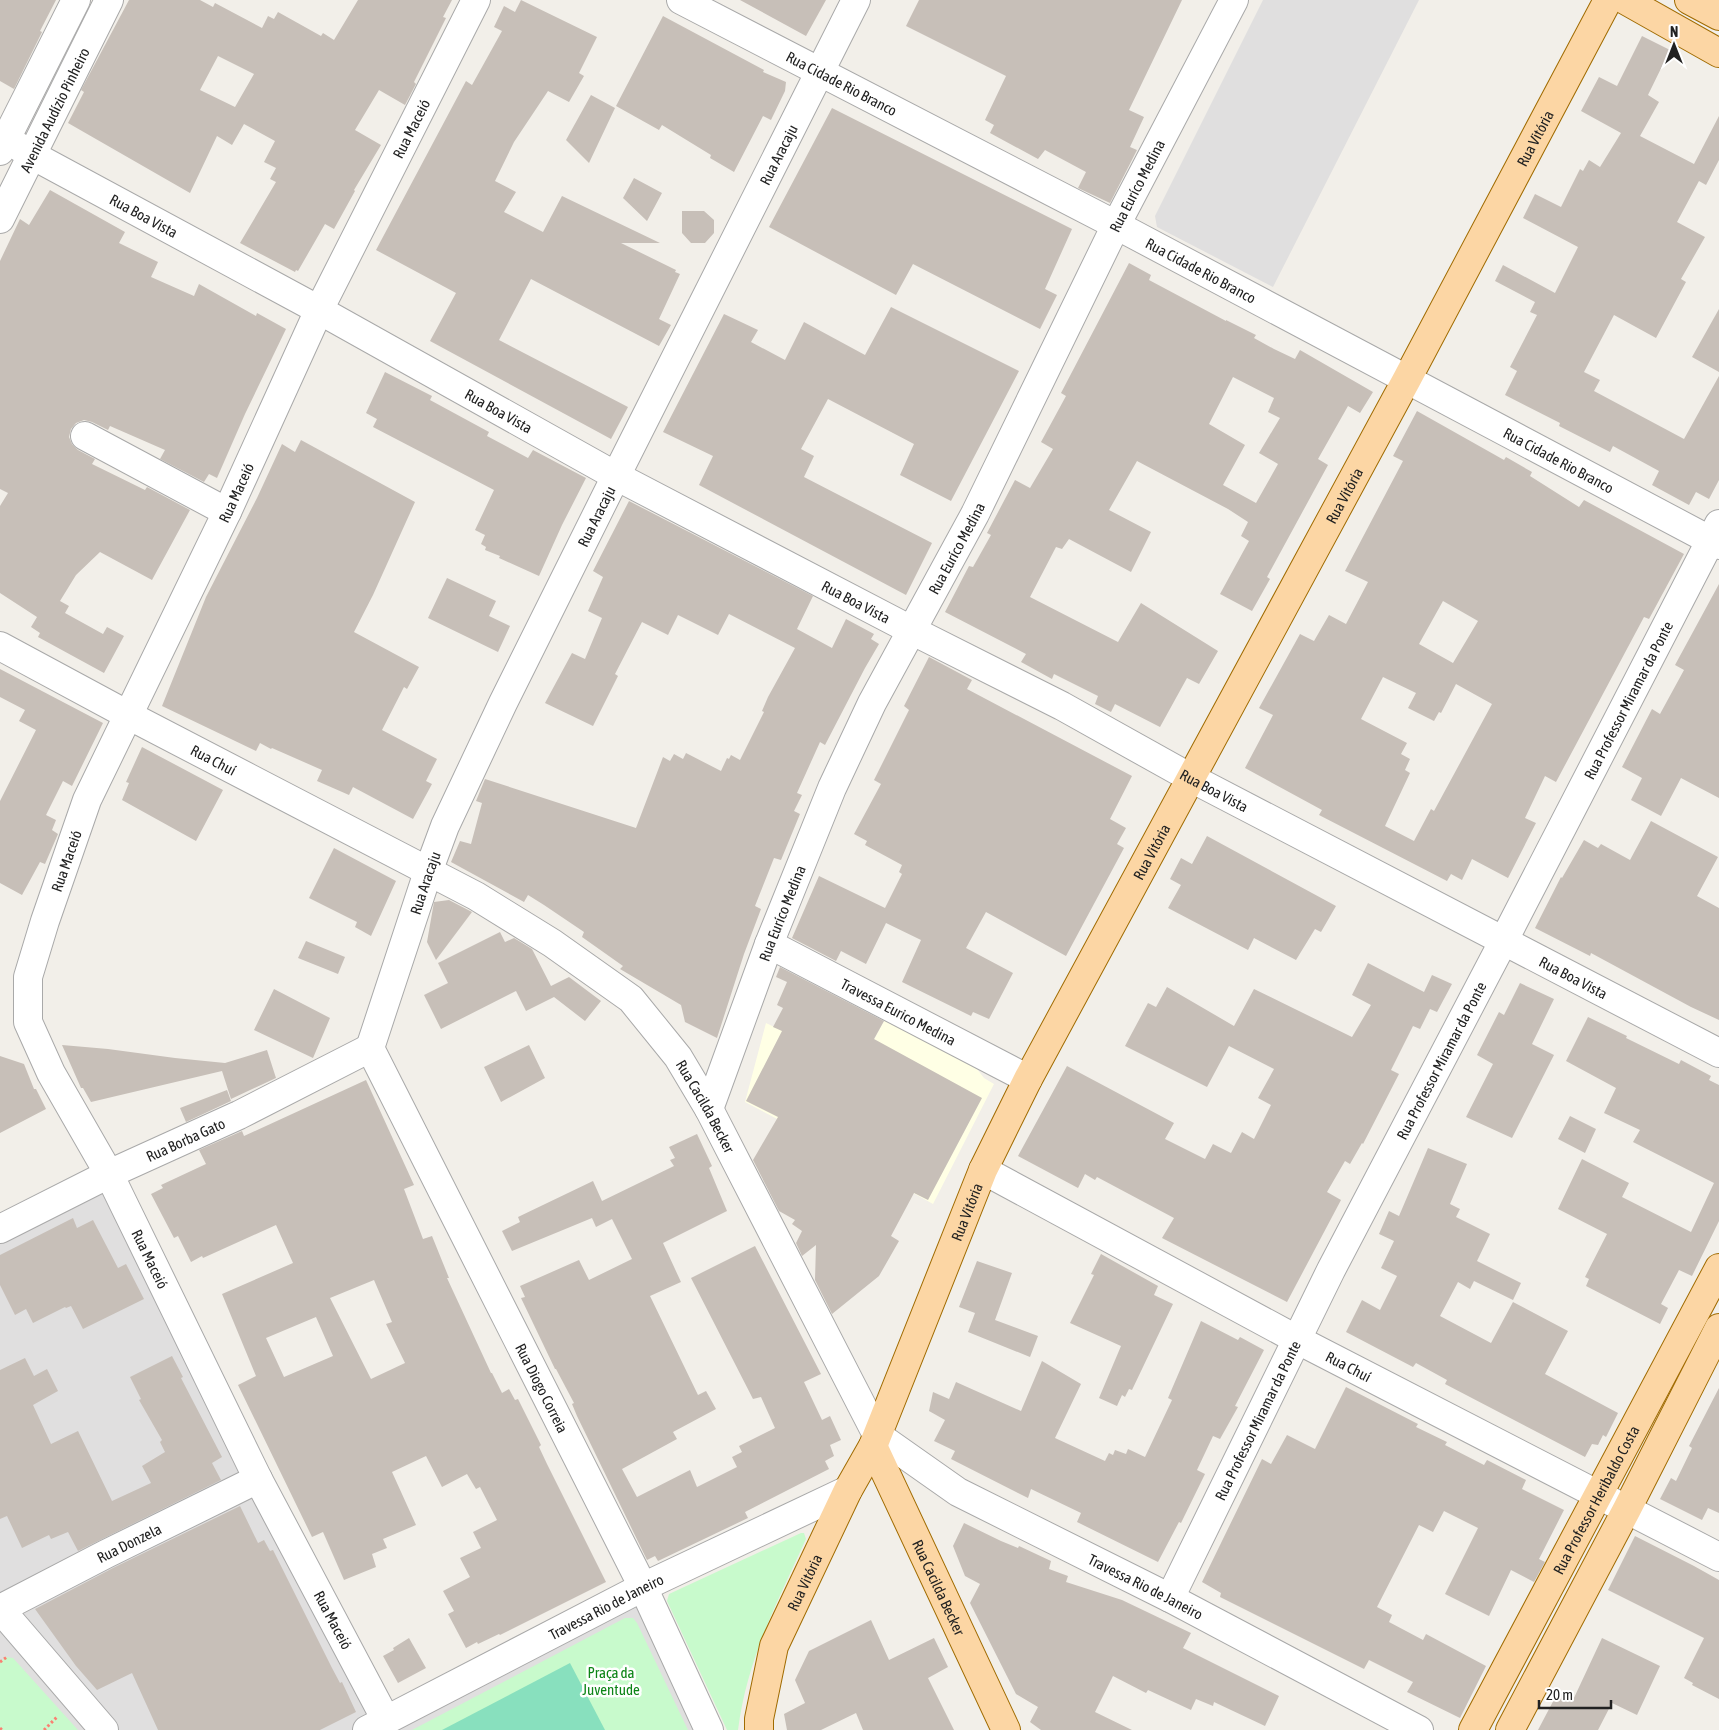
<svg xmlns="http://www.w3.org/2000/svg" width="1719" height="1730" font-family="'Asap Condensed',sans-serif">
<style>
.residential{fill:#e0dfdf}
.education{fill:#ffffe5}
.park{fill:#c8facc}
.pitch{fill:#88e0be}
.building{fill:#c7bfb8;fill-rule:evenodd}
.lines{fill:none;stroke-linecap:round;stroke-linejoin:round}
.minor-casing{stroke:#a9a9a9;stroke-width:30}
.major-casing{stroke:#a06b00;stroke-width:30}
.path{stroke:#fa8072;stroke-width:3;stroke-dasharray:2.5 2.5;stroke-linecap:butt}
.minor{stroke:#fff;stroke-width:28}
.major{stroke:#fcd6a4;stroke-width:28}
.labels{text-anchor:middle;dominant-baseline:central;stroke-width:5;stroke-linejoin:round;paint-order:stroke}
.street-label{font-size:15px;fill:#222;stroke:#fff}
.park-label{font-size:15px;fill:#0c8416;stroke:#fff}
</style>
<rect width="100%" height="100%" fill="#f2efe9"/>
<path class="residential" d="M1263,0h156l-146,287 -116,-60 -2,-11z
M109,1174l277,546 257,-133 66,143h-709v-501z"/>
<path class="education" d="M885,1019l92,50 7,9 10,6 -61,120 -110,-61 -78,-41 21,-79 93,45z"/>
<path class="park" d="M801,1533h3l2,6c-29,64 -59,120 -68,191h-11l-60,-129 2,-7z
M625,1618h8l4,5 51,107h-276z
M6,1657l7,1 65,72h-78v-68z"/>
<path class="pitch" d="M570,1663l35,67h-163z"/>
<path class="building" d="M0,0h56l-16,31 2,1 -28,57 -14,-8z
M129,0h71l13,7 2,-4 47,25 6,-12 6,3 4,-7 43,24 2,-3 11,7 24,-40h94l-9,17 3,1 -32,64 2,2 -11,21 -26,-15 -24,40 26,15 -27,45 1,1 -21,38 -9,-5 -27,47 -2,-1 -1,2 -55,-29 36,-61 -6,-3 6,-11 -12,-6 11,-21 -31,-17 -12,21 -15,-9 -27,57 -122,-70 16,-31 -3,-2zM218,56l36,18 -19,33 -35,-17z
M521,0l76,37 -18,36 5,3 -15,26 -21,-11 -34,51 -19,39 21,11 -12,20 39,20 19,-36 98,47h-39l55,27 -1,2 5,2 -21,45 12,6 -12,21 -128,-67 -32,61 129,67 -17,32 -181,-98 26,-48 -80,-43 90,-169 6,4 30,-54 -8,-4 10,-21 11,6z
M740,0h86l-20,36z
M919,0h263l-53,110 15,7 -14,30 7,3 -27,53 -32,-15 8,-16 -41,-22 -7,9 -48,-26 4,-8 -9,-5 21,-44 -100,-50z
M663,16l101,54 -1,2 23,10 -1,9 -14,29 -8,-4 -29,56 -24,-14 1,-3 -49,-30 -3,5 -43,-24z
M1642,36l28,14 -22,45 11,7 -19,34 54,28 25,-48v44l-13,25 -7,-4 -22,41 28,15 -24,42 5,3 -30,56 -42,-23 -30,57 16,8 -6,11 90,48 35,-63v104l-10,19 -13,-7 -7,13 -37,-20 7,-14 -46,-25 -3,6 -51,-26 1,-3 -55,-28 12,-24 -7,-4 27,-52 -7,-3 5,-10 -40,-21 8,-16 52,28 23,-46 -55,-29 12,-24 26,13 19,-38 3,2 6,-11 11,7 21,-34 -40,-22 18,-34 18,9z
M591,95l24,13 -26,55 -23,-23z
M832,108l240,121 -27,60 12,6 -17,34 -127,-65 -17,31 -127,-68z
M634,178l28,15 -15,28 -24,-23z
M50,190l75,42 -6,11 39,19 -7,15 43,19 5,-12 57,32 1,-3 29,16 -41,85 -28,64 -8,-4 -5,8 -44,-23 5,-9 -55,-24 -2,4 -16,-8 -8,-2 -8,3 -5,6 -2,8 3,7 6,6 17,9 -3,5 53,26 2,-3 43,23 -38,70 -52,-28 -24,23 -16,26 9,5 -4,7 38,21 4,-7 17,9 -20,37 -66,-36 2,-4 -9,-6 6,-10 -37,-24v-87l8,-13 -8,-4v-228l20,-42 9,6z
M682,211h22l10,9v13l-9,10h-14l-9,-10z
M1129,263l22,12 -2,5 77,41v-1l30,15 -2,3 20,11 21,10 5,-9 73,42 -13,21 -12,-7 -30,53 10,6 -61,112 3,2 -18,32 -32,-17 29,-53 -8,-5 7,-14 -20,-13 -91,-48 -28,49 42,22 -20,40 -62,-33 -7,10 -6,-2 -26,50 88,45 23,-39 77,48 -19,33 -12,-6 -27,49 -45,-23 -4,8 -16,-8 3,-8 -44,-22 -2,5 -31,-17 5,-8 -81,-42 24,-46 4,1 18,-32 -4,-2 28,-53 15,8 23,-39 -12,-7 25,-46 -5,-3zM1233,377l41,21 -6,14 12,6 -21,35 19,11 -22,39 -33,-18 22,-40 -36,-21z
M891,307l128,64 -68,130 -51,-26 14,-31 -86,-45 -27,50 13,7 -10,21 128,66 -26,52 -207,-110 14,-29 -50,-24 61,-118 34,16 -7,12 34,18 19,-38 61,33z
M1719,309v63l-27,-15z
M385,372l47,24 -2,4 59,32 -2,4 41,22 5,-8 53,28 -24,47 -23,51 -40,-18 1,-2 -15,-6 1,-3 -5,-3 4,-9 -10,-5 19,-40 -121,-63 4,-8 -11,-6z
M1417,411l87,49 2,-3 26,15 -2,4 49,31 5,-7 100,54 -35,65 -5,-2 -88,165 -11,-6 -20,42 11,5 -28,55 -36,-19 -10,21 -11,-6 -4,7 -128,-66 3,-5 -77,-42 28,-53 -14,-7 41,-74 14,7 15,-26 17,9 22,-42 -23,-11 58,-110 -10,-5zM1443,601l35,20 -25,42 -34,-19zM1383,677l33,16 -8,15 26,13 5,-9 2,1 15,-29 36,20 -58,107 -3,-2 -17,32 -29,-15 25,-53 -5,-3 5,-11 -9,-5 6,-11 -46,-24z
M301,440l114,62 -42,93 -19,37 65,35 -12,22 -3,-2 -22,43 55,29 -11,22 6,3 -19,35 -60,-32 -4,8 -32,-14 5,-11 -50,-22 -1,1 -11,-6 -4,8 -94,-45 44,-109 51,-99 25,-54 13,8z
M629,501l184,95 -16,33 35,19 14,-29 28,15 -3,5 8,5 -14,24 -40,77 -5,-3 -23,51 5,2 -8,16 6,3 -19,46 -7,-2 -19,48 6,3 -17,45 -27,84 -32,-16 -4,-17 -61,-36 3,-3 -41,-29 2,-5 -40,-27 -16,-10 -4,7 -73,-40 9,-21 11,3 11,-41 -6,-2 9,-22 151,49 27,-71 7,4 4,-7 9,5 3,-6 35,18 6,-13 2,1 2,-4 9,5 24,-48 -2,-1 6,-14 27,-49 -66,-34 -11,21 -40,-20 -10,20 -26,-13 -27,52 3,2 -25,50 -48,-23 27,-50 13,6 17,-41 -14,-7 15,-34 -10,-6z
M447,578l49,23 -7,15 21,10 -12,26 -70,-34z
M1719,584v214l-38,-20 -20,38 -30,-16 11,-22 -20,-11 30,-58 8,5 24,-44 -9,-5z
M929,657l43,23 -5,9 165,87 -22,43 16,9 -9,16 7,4 -58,108 -80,-44 -20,36 47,25 -24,46 -16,-7 -2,4 -69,-34 19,-42 -35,-17 -20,41 -25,-13 -5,10 -44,-23 27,-62 66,32 17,-34 -3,-2 3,-7 -37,-20 2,-4 -13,-7 27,-50 -7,-4 35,-70 -5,-4z
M0,669l103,54 -31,63 -9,-5 -17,34 10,5 -4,10 6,4 -13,30 -5,-2 -18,33 -22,-12v-82l36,-71 -17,-9 6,-11 -25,-13z
M142,747l81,43 -27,51 -74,-41 7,-17 -3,-1z
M1651,821l67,36 -21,39 22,12v112l-28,-13 -100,-54 -1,3 -55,-28 26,-51 1,1 22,-38 14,8 3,-4 29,16z
M1207,836l129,70 -15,26 -6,-3 -19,31 -42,-22 -6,12 -80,-42 13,-23 -11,-6 11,-21 11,6z
M334,848l62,33 -25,55 -16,-9 2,-5 -48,-24z
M449,900l23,12 -36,48 -9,-18 7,-40z
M500,932l5,10 9,-4 18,11 19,37 18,-9 32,24 -16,20 -31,-24 -28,14 -10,-20 -75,38 -17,-34 24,-12 -10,-20z
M306,941l39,16 -7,17 -40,-16z
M1368,963l56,29 8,-17 20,9 -15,28 -7,-3 -10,20 -7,-3 -22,44 8,4 -36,70 -1,-1 -12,21 -5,-3 -18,31 14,8 -54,102 -125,-64 12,-20 -77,-41 -2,3 -10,-6 -7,14 -60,-32 49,-90 107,57 -9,16 40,20 8,-15 18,9 11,-21 12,7 17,-34 -13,-7 16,-29 -45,-23 -22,41 -82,-41 23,-43 8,4 11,-20 67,39 20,-37 98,48 19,-32 -19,-10z
M780,967l104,54 -10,18 108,59 -54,102 -14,-7 -23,43 8,5 -20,35 -47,38 -17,-34 1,-35 -14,11 -6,-13 6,-12 -10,-7 3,-4 -16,-9 -26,-51 25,-43 -32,-16 36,-70 -9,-4 10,-19 -6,-3 10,-23 -11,-5z
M1520,983l34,16 -22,45 22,11 -42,83 -46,-21 27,-53 -16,-9 22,-43 5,3z
M274,989l56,29 -17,40 -59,-28z
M1588,1017l39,19 -1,2 53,26 2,-4 30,16 -2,4 10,5v136l-27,55 -13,-6 -18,34 7,4 -8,16 -74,-38 3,-7 -4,-2 22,-43 -49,-25 24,-50 47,24 -7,14 69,35 23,-49 -81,-41 7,-12 -36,-17 12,-25 -50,-27z
M62,1045l46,4 67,9 50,5 42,-13 9,28 -45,21 -9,-28 -131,31 -8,-14h-2z
M529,1045l16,33 -44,24 -17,-35z
M0,1056l24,8 10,25h2l10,20 -46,24z
M366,1080l48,105 -10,4 19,50 9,-3 17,42h-2l44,95h1l10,20 7,-4 6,11 3,-1 23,46 -2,2 8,17 59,118 -106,53 -1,-1 -21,10 -1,-2 -11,6 -18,-34 6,-3 -11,-20 27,-14 -10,-19 21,-10 -8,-16 24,-12 -17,-33 -4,2 -9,-15 -25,13 -16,-31 -34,16 24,53 -33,14 4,9 -15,6 4,13 -32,13 -21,-48 -11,5 -74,-152 18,-9 -34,-82 71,-31 -17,-38 -73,33 -1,-2 -11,6 -13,-26 -4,2 -23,-44 12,-6 -2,-3 45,-21 -7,-14 43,-19 2,5zM374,1280l18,42 -6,2 19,39 -34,16 -41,-81zM316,1317l17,39 -49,21 -18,-39z
M227,1090l4,11 -45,21 -6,-14z
M1570,1116l26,13 -11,24 -27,-14z
M697,1134l15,32 -3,2 18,43 -64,32 18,39 -31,14 48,99 8,-4 10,18 -43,23 4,7 -55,30 15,28 53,-27 7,17 40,-20 -5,-10 10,-5 -3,-6 36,-18 -14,-31 -8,2 -62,-121 64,-32 66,128 -17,8 18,38 8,-4 11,24 -11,5 4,11 -9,5 4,8 -84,43 3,6 -90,43 -3,-5 -8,4 -70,-144 -5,-12 2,-1 -18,-34h-1l-34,-71 4,-1 -5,-11 59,-26 10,20 43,-21 -20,-40 -16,8 -4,-9 -80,33 -10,-20 18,-9 -2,-5 75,-36 9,20 72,-35 -4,-6 5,-2 -6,-11z
M1428,1148l39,16 -17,40 10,5 -4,8 34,17 -13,27 44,22 -8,17 -39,-19 -4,8 -12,-7 -18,34 51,27 22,-41 55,29 -23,43 73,39 -12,24 -3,-2 -5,10 -6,-1 -7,13 -140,-73 2,-4 -31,-17 -3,4 -67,-35 16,-32 18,10 17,-34 -16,-8 13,-27 -15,-7 10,-23 10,5z
M73,1218l4,10 16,-8 25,48 8,-4 18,35 -61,30 -12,-23 -5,2 -1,-1 -32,16 -7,-14 -11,6 -15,-30v-30z
M1101,1254l57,32 -4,9 19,9 -41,86 -3,-1 -4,8 -3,-2 -5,11 -18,-8 22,-52 -51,-23 24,-48 -3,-1z
M977,1261l35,12 -17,47 43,16 -8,21 -62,-25 7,-19 -16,-6z
M1201,1321l37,19 2,-3 24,13 -29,56 3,1 -18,32 -7,-3 -16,34 8,4 -24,49 -2,-1 -21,40 -81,-40 4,-9 -50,-24 -3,9 -77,-39 4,-8 -21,-10 11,-21 -16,-9 4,-19 16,7 7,-17 65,29 21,-50 39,23 -26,54 50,23 4,-8 4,2 2,-5 11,4 2,-5 17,8 27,-57 -4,-2z
M172,1356l11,21 -2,1 41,79 -10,6 9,17 -143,71 -10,-19 -17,7 -2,-4 -27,13 -15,-32 -7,3v-149l25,-12 9,18 13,-7 11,22 -25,14 18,39 27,-13 34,70 39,-18 -9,-17 23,-14 -5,-10 2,-2 -23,-40 2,-1 -11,-22z
M1346,1387l72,37 -2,3 31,15 -2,3 39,20 3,-5 39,20 -4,9 42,21 -25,49 6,3 -11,20 -23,-12 -22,46 -44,-22 33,-66 -34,-17 -11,21 -14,-7 -42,82 15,8 -3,7 34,18 3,-6 60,32 -26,52 -53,-26 6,-10 -44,-22 -5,9 -144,-72 1,-4 -19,-11 60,-123 9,5 16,-29 28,14z
M1719,1388v125l-11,-5 -6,12 -42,-21 11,-21 5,3 16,-33 -3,-2z
M240,1506l18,37 6,-3 6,11 3,-1 59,118 8,15 2,-1 14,30 -36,18h-162l-26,-57 -35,17 -21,-24 -41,-57 78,-41z
M964,1523l37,18 17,7 1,-2 32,15 -2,8 19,7 -2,6 56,18 69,33 -8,15 96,48 -14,30 -51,-24 -1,4 -17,-7 -5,11 -43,-20 -2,3 -33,-17 -18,36 37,18h-91l-11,-8 8,-15 -22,-13 -46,-91 10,-19 -15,-8 -12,-30z
M1635,1536l59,30 25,14v119l-27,-14 1,-2 -9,-5 20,-40 -96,-48z
M871,1620l18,40 45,-22 14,29 -20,11 26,52h-91l-7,-17 -35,17h-34l-3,-16 21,-11 -10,-23 14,-29z
M409,1638l17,30 -28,15 -15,-27 11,-6 -1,-2z
M1602,1638l58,28 -23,49 -25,-12 -14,27h-60l20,-38 15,8z"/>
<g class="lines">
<g class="minor-casing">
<g id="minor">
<path id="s1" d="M681,0l435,225 603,320"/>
<path id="s2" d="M0,135l32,20 287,155 297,166 295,154 151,76 129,72 528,275"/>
<path d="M0,151l76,-151"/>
<path id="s3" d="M0,219l109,-219"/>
<path d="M85,436l142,76"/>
<path id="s4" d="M0,646l128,69 348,181 76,47 79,56 47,58 31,52 168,326 81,57 212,106 249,132"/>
<path id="s5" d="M769,944l259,135"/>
<path id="s6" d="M370,1048l58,-176 17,-46 58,-123 113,-227 240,-476"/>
<path id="s7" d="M370,1048l273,539 66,143"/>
<path id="s8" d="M709,1109l60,-165 63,-156 40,-85 103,-189 141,-289 118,-225"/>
<path id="s9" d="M983,1170l313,169 423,218"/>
<path id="s10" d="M0,1229l109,-55 130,-59 131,-67"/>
<path id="s11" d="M1170,1598l161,-328 172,-328 216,-418"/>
<path id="s12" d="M0,1609l106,-55 152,-75"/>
<path d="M0,1609l104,121"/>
<path id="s13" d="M386,1720l-128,-241 -149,-305 -58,-101 -23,-51v-45l17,-56 42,-121 140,-288 92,-202 157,-310"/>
<path id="s14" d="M367,1730l276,-143 205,-97"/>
</g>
</g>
<g class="major-casing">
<g id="major">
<path d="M1625,0l94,53"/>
<path d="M1689,0l30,16"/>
<path id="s15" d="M873,1446l133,284"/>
<path id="s16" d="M759,1730v-11l15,-73 74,-156 25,-44 110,-276 45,-91 379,-700 201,-379"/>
<path id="s17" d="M1473,1730l246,-462"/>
<path d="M1510,1730l117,-221 92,-181"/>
</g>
</g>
<path class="path" d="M0,1662l7,-5
M0,1728l2,2
M44,1730l14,-14"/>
<use href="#minor" class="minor"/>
<use href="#major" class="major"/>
</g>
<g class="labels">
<g class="street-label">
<text stroke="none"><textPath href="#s1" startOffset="181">Rua Cidade Rio Branco</textPath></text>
<text stroke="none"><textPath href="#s3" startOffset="122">Avenida Audízio Pinheiro</textPath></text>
<text stroke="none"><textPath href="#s13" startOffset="1762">Rua Maceió</textPath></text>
<text stroke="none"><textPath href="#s16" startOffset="1776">Rua Vitória</textPath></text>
<text stroke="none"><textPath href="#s6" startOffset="984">Rua Aracaju</textPath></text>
<text stroke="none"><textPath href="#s8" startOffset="1019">Rua Euríco Medina</textPath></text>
<text stroke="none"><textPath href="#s2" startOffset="165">Rua Boa Vista</textPath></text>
<text stroke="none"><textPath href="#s1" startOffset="586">Rua Cidade Rio Branco</textPath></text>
<text stroke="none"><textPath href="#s2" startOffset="570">Rua Boa Vista</textPath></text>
<text stroke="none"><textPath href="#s1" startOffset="991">Rua Cidade Rio Branco</textPath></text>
<text stroke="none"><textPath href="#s13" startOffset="1358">Rua Maceió</textPath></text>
<text stroke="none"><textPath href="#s16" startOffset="1371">Rua Vitória</textPath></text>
<text stroke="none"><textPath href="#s6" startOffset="579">Rua Aracaju</textPath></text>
<text stroke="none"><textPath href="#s8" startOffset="614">Rua Euríco Medina</textPath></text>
<text stroke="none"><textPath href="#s2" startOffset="975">Rua Boa Vista</textPath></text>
<text stroke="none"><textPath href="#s11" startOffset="1008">Rua Professor Miramar da Ponte</textPath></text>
<text stroke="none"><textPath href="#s4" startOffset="242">Rua Chuí</textPath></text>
<text stroke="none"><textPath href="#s2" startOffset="1380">Rua Boa Vista</textPath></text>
<text stroke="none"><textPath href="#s16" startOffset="966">Rua Vitória</textPath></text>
<text stroke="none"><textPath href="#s13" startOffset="952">Rua Maceió</textPath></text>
<text stroke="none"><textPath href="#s6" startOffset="174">Rua Aracaju</textPath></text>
<text stroke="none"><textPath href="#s8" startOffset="209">Rua Euríco Medina</textPath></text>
<text stroke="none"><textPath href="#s2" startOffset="1785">Rua Boa Vista</textPath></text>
<text stroke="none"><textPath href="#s5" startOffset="146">Travessa Eurico Medina</textPath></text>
<text stroke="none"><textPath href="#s11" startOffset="602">Rua Professor Miramar da Ponte</textPath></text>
<text stroke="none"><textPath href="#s4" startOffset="855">Rua Cacilda Becker</textPath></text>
<text stroke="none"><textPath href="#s10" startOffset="206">Rua Borba Gato</textPath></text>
<text stroke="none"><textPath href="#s16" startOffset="561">Rua Vitória</textPath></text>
<text transform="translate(150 1259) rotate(64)">Rua Maceió</text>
<text stroke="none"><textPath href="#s9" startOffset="415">Rua Chuí</textPath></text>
<text stroke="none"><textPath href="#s7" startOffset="381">Rua Diogo Correia</textPath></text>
<text stroke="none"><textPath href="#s11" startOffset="198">Rua Professor Miramar da Ponte</textPath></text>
<text stroke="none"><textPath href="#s17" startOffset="261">Rua Professor Heribaldo Costa</textPath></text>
<text stroke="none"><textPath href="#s12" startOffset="145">Rua Donzela</textPath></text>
<text stroke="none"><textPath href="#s16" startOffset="156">Rua Vitória</textPath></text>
<text stroke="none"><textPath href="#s4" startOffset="1535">Travessa Rio de Janeiro</textPath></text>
<text stroke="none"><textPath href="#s15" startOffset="156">Rua Cacilda Becker</textPath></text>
<text stroke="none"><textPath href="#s14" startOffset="269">Travessa Rio de Janeiro</textPath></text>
<text transform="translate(333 1620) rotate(62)">Rua Maceió</text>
</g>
<g class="park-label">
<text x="611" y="1672">Praça da<tspan x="611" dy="17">Juventude</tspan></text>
</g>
</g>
<g transform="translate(1674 45)" stroke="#ffffff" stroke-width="4" paint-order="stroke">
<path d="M0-4L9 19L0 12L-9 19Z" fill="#222222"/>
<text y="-8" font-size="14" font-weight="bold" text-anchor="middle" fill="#222222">N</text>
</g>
<path d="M1539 1700v8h72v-8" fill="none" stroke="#222222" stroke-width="2.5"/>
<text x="1546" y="1700" font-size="15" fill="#222222" stroke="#ffffff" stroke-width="4" paint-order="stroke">20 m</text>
</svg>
